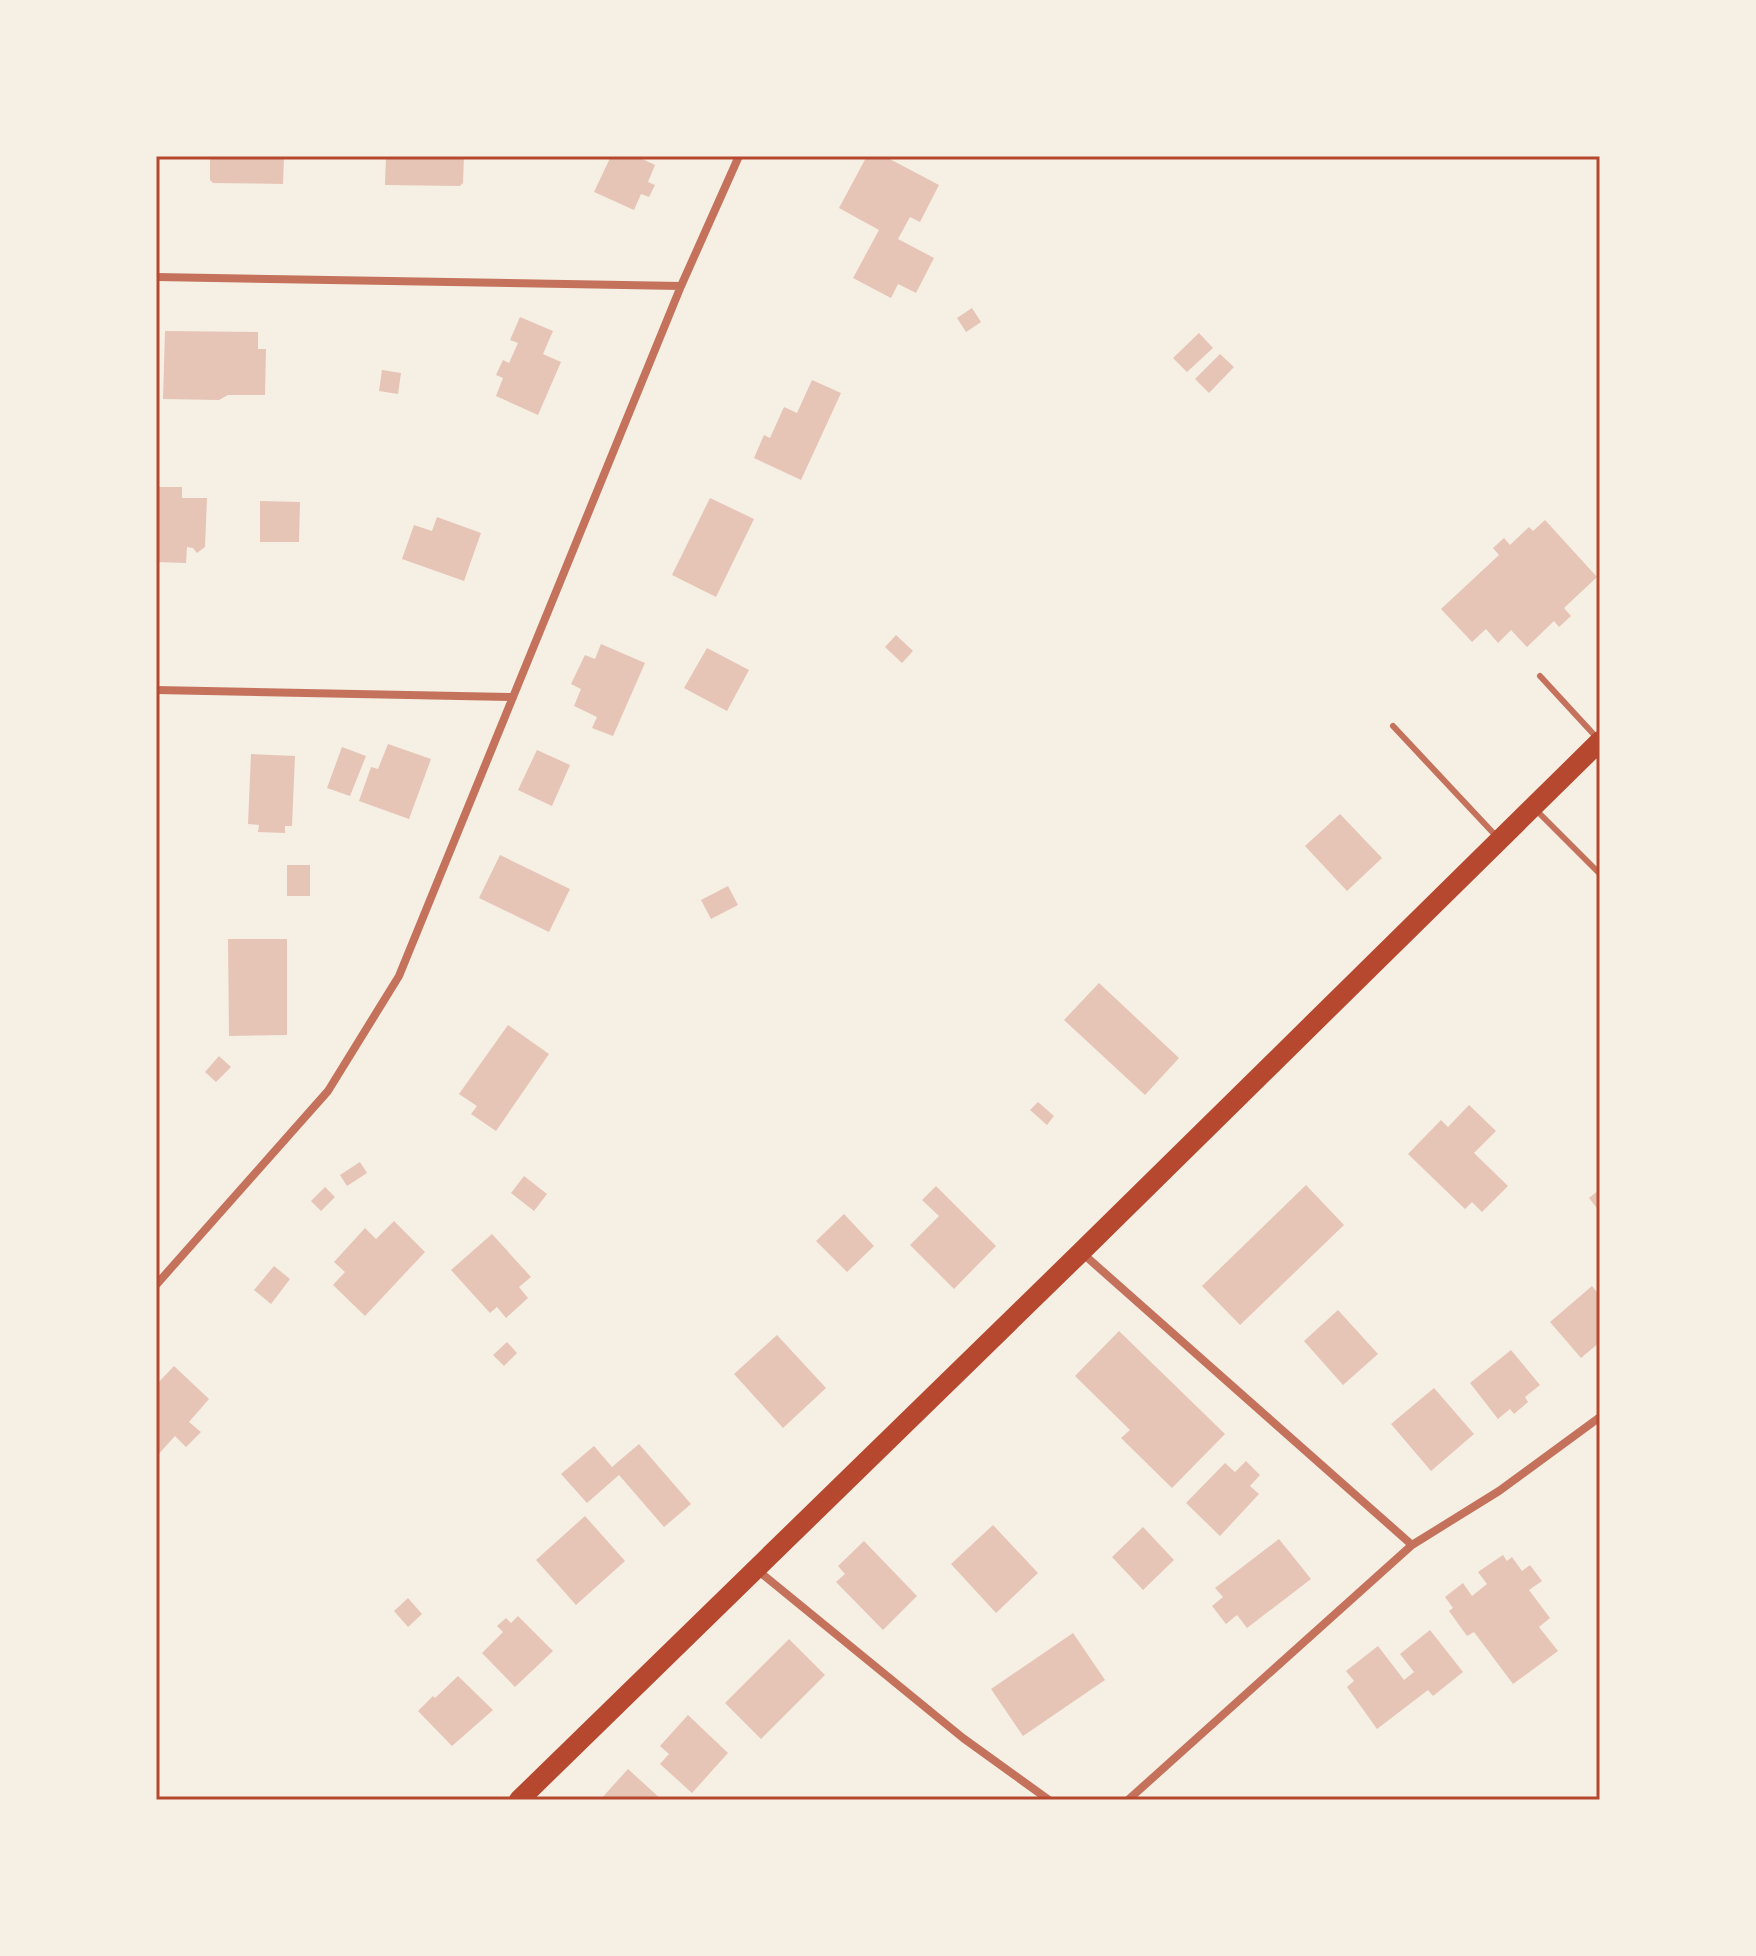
<svg xmlns="http://www.w3.org/2000/svg" width="1756" height="1956" font-family="'Noto Sans',sans-serif">
<style>
.building{fill:#e6c5b7}
.lines{fill:none;stroke-linecap:round;stroke-linejoin:round}
.service{stroke:#c5725c;stroke-width:6}
.minor{stroke:#c5725c;stroke-width:8}
.primary{stroke:#b5482f;stroke-width:20}
.neatline{fill:none;stroke:#b5482f;stroke-width:3}
</style>
<rect width="100%" height="100%" fill="#f6efe4"/>
<path class="building" d="M210,156h74l-1,28 -70,-1 -3,-3z
M386,156h78l-1,27 -3,3 -75,-1z
M611,156h25l19,9 -7,17 7,3 -6,12 -8,-3 -7,16 -40,-18z
M867,156h17l55,29 -19,37 -10,-5 -12,22 36,19 -18,35 -18,-9 -7,14 -38,-20 26,-48 -40,-22z
M972,308l9,14 -15,10 -9,-14z
M520,317l33,14 -10,23 18,8 -23,53 -42,-19 7,-18 -7,-3 7,-15 6,3 9,-20 -8,-3z
M165,331l93,1v17h8l-1,46h-37l-9,5 -56,-1z
M1199,333l14,15 -26,24 -14,-14z
M1220,354l14,13 -25,26 -14,-14z
M382,370l19,3 -3,21 -19,-3z
M812,380l29,13 -40,87 -47,-22 10,-23 6,3 14,-31 13,6z
M159,487h23v11h25l-2,49 -8,6 -4,-5 -6,-1 -1,16 -30,-1v-63h3z
M710,498l44,21 -38,78 -44,-22z
M260,501l40,1 -1,40h-39z
M437,517l44,16 -17,48 -62,-22 12,-34 18,6z
M1545,520l52,57 -33,31 7,8 -12,11 -5,-6 -27,26 -16,-17 -13,13 -12,-14 -14,13 -31,-33 58,-54 -6,-7 11,-10 6,7 19,-18 4,4z
M896,635l17,16 -11,12 -17,-16z
M601,644l44,19 -32,73 -21,-8 5,-11 -23,-11 7,-17 -10,-5 14,-29 10,4z
M707,648l42,22 -22,41 -43,-23z
M388,744l43,15 -22,60 -50,-18 12,-34 7,2z
M342,747l24,9 -16,40 -23,-8z
M537,750l33,15 -18,41 -34,-16z
M251,754l44,2 -3,70h-7v7l-27,-1 1,-7 -11,-1z
M1340,814l42,44 -35,33 -42,-45z
M500,855l70,34 -21,43 -70,-34z
M287,865h23v31h-23z
M728,886l10,19 -27,14 -10,-19z
M228,939h59v96l-58,1z
M1099,983l80,75 -34,37 -81,-75z
M508,1025l41,29 -53,77 -25,-17 6,-8 -18,-12z
M219,1056l12,11 -15,15 -11,-10z
M1038,1102l16,14 -7,9 -17,-15z
M1469,1105l27,26 -22,22 34,33 -26,26 -10,-10 -7,7 -57,-55 33,-34 7,7z
M360,1162l7,11 -20,13 -7,-11z
M524,1176l23,18 -13,17 -23,-18z
M1306,1185l38,40 -104,100 -38,-39z
M936,1186l60,60 -42,43 -44,-44 29,-29 -17,-16z
M325,1187l10,10 -14,14 -10,-10z
M1600,1189v23l-11,-14z
M844,1214l30,32 -27,26 -31,-31z
M394,1221l31,31 -60,64 -32,-31 12,-13 -11,-10 31,-34 11,11z
M492,1234l39,43 -12,10 9,11 -22,20 -9,-11 -7,6 -39,-43z
M274,1266l16,13 -19,25 -17,-14z
M1592,1286l8,10v46l-19,16 -31,-36z
M1338,1310l40,44 -35,31 -39,-44z
M1119,1331l106,103 -53,54 -51,-50 9,-8 -55,-54z
M777,1335l49,53 -43,40 -49,-54z
M507,1342l10,11 -13,13 -11,-11z
M1511,1350l29,35 -15,12 3,5 -14,12 -4,-5 -12,10 -28,-36z
M174,1366l35,33 -20,23 12,10 -15,15 -11,-11 -19,21v-72z
M1434,1388l40,46 -43,37 -40,-47z
M639,1444l52,60 -27,23 -45,-52 -32,28 -26,-29 33,-28 18,21z
M1246,1461l14,14 -10,11 9,8 -39,42 -34,-33 39,-40 10,9z
M585,1516l40,45 -49,44 -40,-45z
M993,1525l45,48 -42,40 -45,-49z
M1143,1527l31,33 -31,30 -31,-33z
M1279,1539l32,40 -64,49 -10,-13 -11,9 -14,-18 11,-9 -8,-9z
M864,1541l53,55 -34,34 -47,-48 9,-8 -7,-8z
M1503,1555l4,6 5,-4 10,14 8,-6 12,16 -13,9 21,28 -11,9 19,24 -45,33 -39,-52 -7,4 -18,-25 4,-3 -8,-11 18,-14 9,13 15,-12 -9,-12z
M408,1598l14,16 -14,13 -14,-16z
M518,1616l35,35 -38,36 -33,-34 21,-21 -6,-6 9,-8 5,5z
M1430,1630l33,42 -30,24 -5,-6 -51,39 -30,-42 7,-6 -8,-10 32,-25 26,34 10,-8 -14,-18z
M1073,1633l32,47 -82,56 -32,-47z
M789,1639l36,36 -64,64 -36,-36z
M458,1676l35,34 -41,36 -34,-35 15,-15 2,2z
M688,1715l40,38 -36,40 -32,-29 9,-10 -9,-8z
M628,1769l34,31h-62z"/>
<g class="lines">
<path class="service" d="M1540,676l58,63
M1393,726l104,111
M1536,810l64,64"/>
<path class="minor" d="M156,277l525,9
M156,690l357,7
M1081,1252l331,293
M156,1285l172,-194 71,-115 282,-690 58,-130
M756,1569l207,169 86,62
M1128,1800l284,-255 87,-54 101,-74"/>
<path class="primary" d="M519,1800l562,-548 519,-511"/>
</g>
<rect width="1756" height="1956" fill="none" stroke="#f6efe4" stroke-width="316"/>
<rect x="158" y="158" width="1440" height="1640" class="neatline"/>
</svg>
